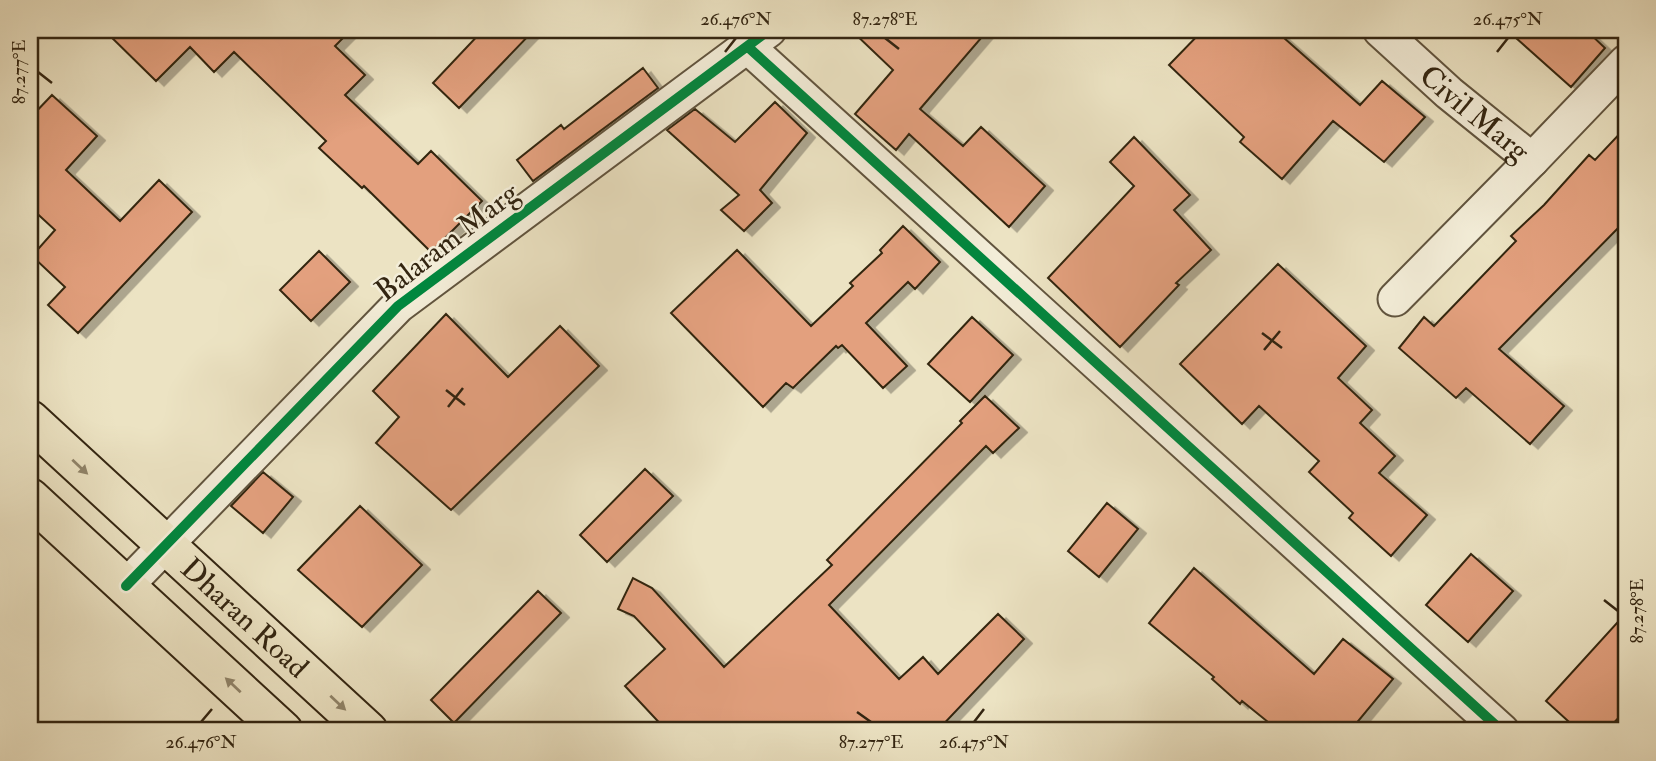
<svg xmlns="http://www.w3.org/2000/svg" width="1656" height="761" font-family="'IM FELL Double Pica',serif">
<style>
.building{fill:#e3a07e;stroke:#332511;stroke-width:2;filter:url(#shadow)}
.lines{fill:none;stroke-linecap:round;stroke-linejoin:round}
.street-casing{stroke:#61543e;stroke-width:37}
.primary-casing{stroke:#332511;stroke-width:42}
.street{stroke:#f3edd8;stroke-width:33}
.primary{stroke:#ece3c3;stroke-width:38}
.cycleway-casing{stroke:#f3edd8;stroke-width:15}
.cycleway{stroke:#00873e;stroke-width:10}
.oneway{fill:#90846a}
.ticks{fill:none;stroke:#332511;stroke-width:2.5}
.labels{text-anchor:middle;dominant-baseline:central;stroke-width:5;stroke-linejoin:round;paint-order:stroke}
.street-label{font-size:30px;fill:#332511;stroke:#f3edd8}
.neatline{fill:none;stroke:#332511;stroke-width:2.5}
.ticks-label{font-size:18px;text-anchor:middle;fill:#332511}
</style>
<defs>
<filter id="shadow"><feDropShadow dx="8" dy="4.5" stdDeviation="0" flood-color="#0004"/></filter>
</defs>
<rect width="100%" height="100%" fill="#ece3c3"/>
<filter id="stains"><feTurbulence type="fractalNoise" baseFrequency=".00286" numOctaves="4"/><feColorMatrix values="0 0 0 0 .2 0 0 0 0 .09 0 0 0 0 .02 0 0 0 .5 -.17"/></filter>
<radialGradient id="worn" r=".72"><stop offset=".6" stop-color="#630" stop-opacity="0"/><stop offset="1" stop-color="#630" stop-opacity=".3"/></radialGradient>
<path class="building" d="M104,30h247l-16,16 30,29 -20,20 73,69 13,-13 51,50 -51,51 -67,-66 -2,2 -43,-40 7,-7 -92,-89 -20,20 -24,-25 -34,34z
M483,30h51l-75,78 -26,-25z
M851,30h137l-68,79 43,37 18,-19 64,59 -36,41 -100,-93 -13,16 -41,-36 38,-44z
M1203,30h72l85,75 22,-24 43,36 -41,45 -51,-41 -51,58 -42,-37 4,-5 -75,-72z
M1507,30h79l19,18 -34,39z
M643,68l15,20 -125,93 -16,-21 44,-35 3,4z
M52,95l45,41 -31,34 54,51 39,-41 33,32 -114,121 -30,-28 17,-18 -33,-31 23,-26 -25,-23v-89z
M775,102l32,31 -47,57 12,13 -28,28 -23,-21 18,-15 -72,-65 28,-21 40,33z
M1626,127v93l-127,129 65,57 -34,38 -64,-56 -10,10 -57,-50 25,-31 10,9 82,-85 -5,-5 33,-31 45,-50 6,5z
M1134,137l56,58 -16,15 37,40 -35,33 3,2 -59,62 -72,-69 86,-92 -24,-24z
M903,226l37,36 -25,27 -7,-7 -42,41 41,43 -24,22 -41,-43 -4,3 -2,-2 -43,42 -7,-5 -23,24 -92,-94 66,-63 74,76 42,-40 -3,-3 32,-30 -2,-3z
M319,251l31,31 -39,39 -31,-31z
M1278,264l88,82 -28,32 34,32 -12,13 35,33 -16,17 48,42 -36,41 -42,-38 4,-5 -44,-41 10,-11 -60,-55 -17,18 -62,-60z
M446,314l62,63 52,-51 39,40 -148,144 -75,-67 23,-26 -26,-26z
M972,317l41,38 -43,47 -42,-38z
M985,396l34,32 -26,25 -7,-7 -157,159 70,74 24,-22 15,17 60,-60 26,25 -87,92h-270l-42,-45 40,-37 -31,-33 -16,-7 15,-31 19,10 72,79 108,-102 -5,-5 135,-137 -2,-2z
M645,469l28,27 -66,66 -27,-27z
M263,472l30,25 -30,36 -32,-27z
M1107,503l31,26 -39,48 -31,-26z
M360,506l62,59 -60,62 -64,-57z
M1471,554l42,37 -45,51 -42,-37z
M1194,568l120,106 29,-35 50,40 -43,52h-71l-37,-30 -2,3 -28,-25 2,-2 -65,-54z
M538,591l23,22 -107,110 -23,-23z
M1626,613v97l-20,21h-27l-33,-30z"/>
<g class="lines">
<g class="street-casing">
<g id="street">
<path id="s1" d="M1380,30l69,63 83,67 94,-98"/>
<path d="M748,47l754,684"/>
<path d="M1395,299l137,-139"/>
<path d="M126,586l272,-280 371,-276"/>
</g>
</g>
<g class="primary-casing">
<g id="primary">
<path id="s2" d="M30,420l338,311"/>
<path d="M30,498l253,233"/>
</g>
</g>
<use href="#street" class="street"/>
<use href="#primary" class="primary"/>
<g class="cycleway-casing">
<path id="cycleway" d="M748,47l754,684
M126,586l272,-280 371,-276"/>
</g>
<use href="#cycleway" class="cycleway"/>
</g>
<defs><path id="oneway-solid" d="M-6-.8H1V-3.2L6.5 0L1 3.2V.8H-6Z" transform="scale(1.75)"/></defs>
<g class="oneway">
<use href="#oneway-solid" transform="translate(80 467) rotate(43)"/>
<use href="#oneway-solid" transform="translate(233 685) rotate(-137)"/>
<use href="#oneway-solid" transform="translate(338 703) rotate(43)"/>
</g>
<path class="ticks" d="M885,38l14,11M725,52l11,-14M1497,52l11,-14M38,72l14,11M1262,333l20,15M1264,350l16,-19M446,390l19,15M448,407l15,-19M1604,600l14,11M857,712l14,10M201,722l11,-13M974,722l10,-13"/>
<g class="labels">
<g class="street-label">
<text stroke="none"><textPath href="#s1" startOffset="126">Civil Marg</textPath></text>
<text transform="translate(447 242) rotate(-38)">Balaram Marg</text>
<text stroke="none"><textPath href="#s2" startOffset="292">Dharan Road</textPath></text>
</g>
</g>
<rect width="1656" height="761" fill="none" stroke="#ece3c3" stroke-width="77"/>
<rect x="38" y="38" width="1580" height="684" class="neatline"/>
<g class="ticks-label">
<text x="736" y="25">26.476°N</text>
<text x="885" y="25">87.278°E</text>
<text x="1508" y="25">26.475°N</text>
<text transform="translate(19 72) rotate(-90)" y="6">87.277°E</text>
<text transform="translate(1637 611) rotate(-90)" y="6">87.278°E</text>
<text x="201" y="748">26.476°N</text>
<text x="871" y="748">87.277°E</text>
<text x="974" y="748">26.475°N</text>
</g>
<rect width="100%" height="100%" filter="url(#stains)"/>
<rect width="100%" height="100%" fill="url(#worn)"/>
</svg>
